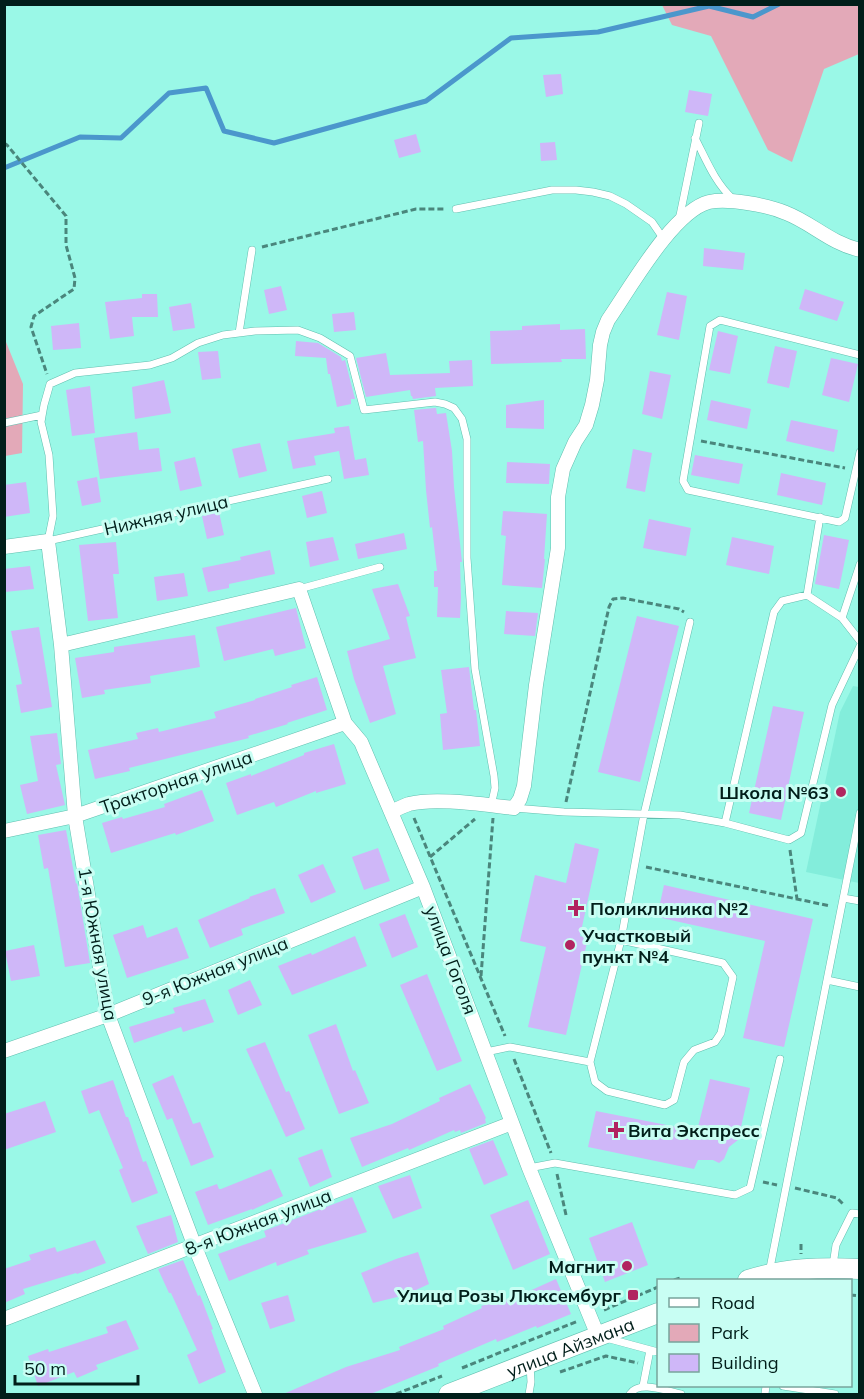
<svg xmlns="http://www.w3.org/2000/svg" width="864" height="1399" font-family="Mulish,sans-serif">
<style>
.built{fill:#83eddb}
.green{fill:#e3a9b8}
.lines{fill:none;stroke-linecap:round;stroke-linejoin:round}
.stream{stroke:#4b97cc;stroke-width:5}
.building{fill:#cfb7f8}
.lane-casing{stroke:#61bfaf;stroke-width:8}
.street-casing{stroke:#61bfaf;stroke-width:15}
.secondary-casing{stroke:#61bfaf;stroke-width:21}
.path{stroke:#4a867c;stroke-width:3;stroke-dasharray:6 3;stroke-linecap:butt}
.lane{stroke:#fff;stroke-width:7}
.street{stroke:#fff;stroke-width:14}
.secondary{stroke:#fff;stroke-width:20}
.poi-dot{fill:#b1245f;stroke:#c8fef3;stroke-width:2}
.labels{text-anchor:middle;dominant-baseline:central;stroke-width:6;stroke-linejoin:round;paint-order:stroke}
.street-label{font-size:18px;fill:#011e1a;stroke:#c8fef3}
.poi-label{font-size:18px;font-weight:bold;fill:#011e1a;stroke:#c8fef3;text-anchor:end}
</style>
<rect width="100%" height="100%" fill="#9af8e7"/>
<path class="built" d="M853,686l6,1v196l-53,-11 34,-160z"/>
<path class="green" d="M662,5h197v49l-35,15 -32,93 -24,-12 -57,-114 -39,-11z
M4,337l19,47 -1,69 -17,3z"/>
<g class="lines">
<path class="stream" d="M4,168l76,-31 41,1 48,-45 37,-5 18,43 50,12 152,-42 85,-63 87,-6 111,-26 44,11 26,-13"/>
</g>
<path class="building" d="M561,74l2,20 -17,3 -3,-22z
M689,90l23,4 -4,22 -23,-4z
M416,134l5,18 -22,6 -5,-18z
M555,142l2,18 -16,1 -1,-18z
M704,248l41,5 -2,17 -40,-4z
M281,286l6,24 -18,4 -5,-24z
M805,289l39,13 -7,19 -38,-12z
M667,292l20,4 -8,44 -22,-5z
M142,294h15l1,23h-26l2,19 -24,3 -5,-37 37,-4z
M191,303l4,25 -22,3 -4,-24z
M354,312l2,18 -22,2 -2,-18z
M79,323l2,25 -28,2 -2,-24z
M560,324v6l25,-1 1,30h-25l1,3 -71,2 -1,-33 32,-1v-4z
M718,331l20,5 -8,38 -21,-4z
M296,341l22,2 23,14 1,4 3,-1 10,39h-4v5l-14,3 -7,-33h-2l-2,-16 -31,-2z
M775,346l22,5 -8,37 -22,-5z
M218,351l3,27 -19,2 -4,-28z
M386,353l4,22 60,-2 -1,-12 23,-1 1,26 -38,2 1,8 -23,3 -1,-3h-1l-1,-6 -44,7 -10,-39z
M831,358l27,6 -9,38 -27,-7z
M650,371l21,4 -9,44 -20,-5z
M164,380l7,33 -36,6 -3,-32z
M90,386l5,47 -23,3 -6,-46z
M544,400v29l-38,-1v-23z
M711,400l40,9 -4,20 -40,-9z
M435,408h1l1,6 9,-1 6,38 2,36 8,75h-2l1,36 -1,20 -23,-1 1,-30h-4v-16h3l-5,-44 -2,1 -4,-38 -3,-49 -5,1 -4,-32z
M791,420l47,10 -4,22 -48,-11z
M349,426l6,34 11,-2 3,17 -25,4 -5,-28 -25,5 2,9 -23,4 -6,-28 48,-8 -1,-5z
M137,432l2,18 20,-2 3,23 -62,8 -6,-41z
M260,443l7,28 -28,7 -7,-29z
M633,449l19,4 -7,39 -19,-4z
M695,455l48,9 -4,20 -48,-9z
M195,457l7,29 -22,5 -6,-29z
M507,462l43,2 -1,20 -43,-1z
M781,473l45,10 -4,22 -45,-10z
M97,477l4,25 -19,4 -5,-25z
M26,482l4,31 -26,4v-32z
M322,491l5,22 -20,5 -5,-22z
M503,511l44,3 -3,45h1l-3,29 -40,-3 4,-49 -5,-1z
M219,512l5,23 -17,4 -5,-23z
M649,519l42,9 -5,28 -43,-8z
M404,533l3,16 -49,10 -3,-15z
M824,535l25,5 -10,49 -24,-5z
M333,537l6,23 -29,7 -4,-25z
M732,537l42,9 -5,28 -43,-9z
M116,542l3,32h-6l5,44 -30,3 -9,-76z
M270,550l5,24 -46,10v4l-21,4 -6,-24 39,-8 -1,-3z
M30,566l4,23 -29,3 -1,-23z
M184,573l4,23 -31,5 -3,-24z
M398,584l12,32 -4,1 10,41 -33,8 13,48 -26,9 -16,-44 -7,-28 43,-12 -18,-50z
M296,608l10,40 -31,8 -2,-7 -49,12 -8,-34z
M506,611l32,2 -3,23 -31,-2z
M637,616l42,10 -39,156 -42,-10z
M39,627l13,80 -31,6 -5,-28 6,-1 -11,-53z
M195,635l5,32 -50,9 1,7 -47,7 1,4 -23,4 -7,-40 39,-6v-5z
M469,667l5,43h2l4,36 -37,4 -3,-36 7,-1 -6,-43z
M317,677l10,33 -40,13 1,1 -40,12 1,2 -120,30 1,3 -35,8 -7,-29 50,-11 -2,-6 22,-5 1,4 57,-14 -2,-6 41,-12v-1l37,-12 -1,-2z
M773,706l31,6 -23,108 -32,-7z
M57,733l4,31 -5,1 9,40 -38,9 -7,-29 18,-4 -8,-45z
M334,744l12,40 -30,9v-2l-40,16 -2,-5 -37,13 -11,-32 25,-9v2l53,-21v-2z
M202,790l12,31 -38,14 -1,-2 -64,20 -9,-30 20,-6 1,2 42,-12 -1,-3z
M66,830l10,54 1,-1 13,80 -25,4 -17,-99 -4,1 -6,-34z
M575,843l24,6 -19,87 8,2 -22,97 -38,-8 18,-80 -26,-6 15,-66 31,8z
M378,848l12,33 -26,9 -12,-33z
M323,864l13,28 -25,11 -13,-28z
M664,885l149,34 -29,128 -41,-9 22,-97 -108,-24z
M275,888l10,25 -44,16 2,6 -33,13 -12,-28 52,-22 -1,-1z
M405,914l13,33 -26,11 -13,-34z
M143,925l4,13 30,-11 12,31 -62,20 -14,-43z
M355,936l12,30 -75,29 -14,-29 33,-13 1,2z
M34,945l6,31 -29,5 -6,-30z
M427,974l35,87 -25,10 -37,-86z
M250,980l12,25 -24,10 -10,-25z
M205,999l9,23 -31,10 -2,-5 -47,16 -5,-16 46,-14 -2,-5z
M336,1024l17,47 2,-1 14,33 -30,11 -31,-79z
M265,1042l21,50 3,-1 16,38 -19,8 -40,-88z
M173,1075l20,49 7,-2 14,35 -23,9 -19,-48 -5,2 -15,-36z
M710,1079l40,9 -12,52 -9,7 -5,12 -5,4 -6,-3h-15l-4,9 -106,-22 8,-36 101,20z
M113,1080l13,37h2l15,45 3,-1 12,32 -26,10 -13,-33 4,-2 -24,-58 -10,4 -8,-23z
M470,1084l16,34 -1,1 1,4 -25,10 -1,-3 -5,2 -1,-2 -45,20 -1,-2 -46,19 -12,-29 42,-14 48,-23 -1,-3z
M45,1101l11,31 -52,18v-36z
M493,1140l15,35 -24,10 -15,-36z
M322,1149l10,28 -22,10 -12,-29z
M271,1169l12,27 -31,14v-1l-44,16 -13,-33 22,-8 2,5h2z
M410,1175l12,33 -29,11 -15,-33z
M352,1197l15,35 -60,18 2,4 -32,12 -1,-4 -47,19 -11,-27 48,-17 -2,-6z
M528,1200l22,54 -37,16 -23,-55z
M171,1215l7,27 -30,12 -12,-28z
M632,1222l16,43 -43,17 -16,-44z
M95,1240l11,23 -29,11 -1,-1 -53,16 2,5 -21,9v-34l27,-9 -2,-5 26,-8 2,5z
M418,1252l11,32 -24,11 -32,8 -12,-30 35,-14z
M183,1260l15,36 2,-1 13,34 -2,1 15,42 -27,12 -12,-29 10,-5 -26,-57h-2l-11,-24z
M556,1279l15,35 -34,14 -1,-2 -39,16 -1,-3 -58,25 1,2 -71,29h-87l65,-28 54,-17 -1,-3 45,-18 -1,-3 39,-18 -1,-2 35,-9z
M288,1295l7,26 -25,8 -9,-26z
M126,1320l13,29 -43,16 2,4 -21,9 -3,-6 -36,14 -10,-30 20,-7 1,3 59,-19 -2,-6z"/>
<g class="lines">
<g class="lane-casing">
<path id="lane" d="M695,138c11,21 20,45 38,61
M456,209l96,-19h24l17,2 17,4 16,8 26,18 11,16
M679,220l20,-97
M239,333l13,-83
M860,355l-140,-35 -10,6 -27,155 5,9 151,32 6,-4 15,-66
M4,423l38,-8
M328,479l-280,62 5,-25 -4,-61 -8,-33 3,-17 6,-21 25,-11 75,-8 22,-7 26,-15 25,-8 32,-4 43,-1 22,8 30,18 14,54 71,-8 10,2 9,4 8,11 5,20v119l8,111 19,107 1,12 -4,18
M299,589l81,-22
M807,595l35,23 18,23
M842,618l18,-54
M514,808l50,4 116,3 45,8 49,-211 8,-11 25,-6 13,-78
M725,823l64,17 12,-7 31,-128 28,-59
M843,898l17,3
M827,980l33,7
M486,1052l24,-5 80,15 5,20 12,9 58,14 9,-5 10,-38 10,-12 21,-8 6,-9 12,-56 -10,-14 -102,-23
M590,1062l31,-122 23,-126 46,-192
M529,1168l26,-5 180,32 15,-7 30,-129
M833,1265l3,-20 16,-32 8,1
M769,1273l91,-460
M606,1338l52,14
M643,1386l7,-36
M783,1386l52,8
M529,1394l2,-12 -1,-17
M630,1394c9,-14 36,-3 51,0
M765,1394l1,-8"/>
</g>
<g class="street-casing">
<path id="street" d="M4,547l44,-6 13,104 14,171 33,199 87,232 60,147
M61,645l238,-56 46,134 16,19 62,145 106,281 69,168
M391,812c6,-3 12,-6 18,-8 27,-7 76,1 105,4l6,-9 4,-13 12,-101 22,-137v-51l5,-28 12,-27 11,-17 6,-20 5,-25 3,-35 3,-13 5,-12c21,-30 65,-109 101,-118 19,-4 58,3 77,11 26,10 44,30 74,37
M4,831l71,-15 270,-93
M4,1051l104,-36 315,-128
M4,1319l508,-196"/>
</g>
<g class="secondary-casing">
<g id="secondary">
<path d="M748,1280c37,-12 73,-13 112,-11"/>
<path id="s1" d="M449,1394l209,-81"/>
</g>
</g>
<path class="path" d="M4,143l3,2 59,71v29l9,33 -1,11 -40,27 -3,11 16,47
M262,247l154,-38h30
M701,441l144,27
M566,802l43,-195 4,-8 10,-1 56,11 5,3
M414,818l91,218
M790,850l7,49
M430,857l45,-38
M646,867l184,39
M481,976l12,-158
M514,1059l37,94
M557,1174l9,41
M763,1182l14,3
M795,1188l42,10 7,7
M801,1244v10
M674,1280l6,-2 1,2
M850,1295l10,1
M604,1310l54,-23
M462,1368l116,-47
M560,1372l46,-16 32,7
M396,1394l46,-18"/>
<use href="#lane" class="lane"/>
<use href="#street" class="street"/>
<use href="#secondary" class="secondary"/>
</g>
<g class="poi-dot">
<circle cx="841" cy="792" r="6"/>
<path d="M573 899h6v6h6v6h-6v6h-6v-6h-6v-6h6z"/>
<circle cx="570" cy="945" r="6"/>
<path d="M613 1121h6v6h6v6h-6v6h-6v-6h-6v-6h6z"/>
<circle cx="627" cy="1266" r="6"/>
<rect x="627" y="1289" width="12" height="12" rx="3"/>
</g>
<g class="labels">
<g class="street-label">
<text transform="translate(166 515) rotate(-13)">Нижняя улица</text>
<text transform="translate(176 782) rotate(-19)">Тракторная улица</text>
<text transform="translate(98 944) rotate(80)">1-я Южная улица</text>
<text transform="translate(451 960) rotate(69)">улица Гоголя</text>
<text transform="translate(215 971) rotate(-22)">9-я Южная улица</text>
<text transform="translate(258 1222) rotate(-21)">8-я Южная улица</text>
<text stroke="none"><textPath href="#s1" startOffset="130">улица Айзмана</textPath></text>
</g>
<g class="poi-label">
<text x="829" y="792">Школа №63</text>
<text x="590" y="908" text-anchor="start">Поликлиника №2</text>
<text x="582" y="935" text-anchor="start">Участковый<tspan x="582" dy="21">пункт №4</tspan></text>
<text x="628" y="1130" text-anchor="start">Вита Экспресс</text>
<text x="615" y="1266">Магнит</text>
<text x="621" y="1295">Улица Розы Люксембург</text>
</g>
</g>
<rect width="864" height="1399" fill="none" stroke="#011e1a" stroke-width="12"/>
<rect x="657" y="1279" width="195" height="108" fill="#c8fef3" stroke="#78a49c" stroke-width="1.5"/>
<rect x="669" y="1298" width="30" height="9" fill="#ffffff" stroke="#78a49c" stroke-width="1.5"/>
<text x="711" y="1309" font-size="18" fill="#011e1a">Road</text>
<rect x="669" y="1324" width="30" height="18" fill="#e3a9b8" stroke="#78a49c" stroke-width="1.5"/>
<text x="711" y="1339" font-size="18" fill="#011e1a">Park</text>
<rect x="669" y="1354" width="30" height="18" fill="#cfb7f8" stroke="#78a49c" stroke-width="1.5"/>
<text x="711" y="1369" font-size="18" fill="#011e1a">Building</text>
<path d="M15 1375v9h123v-9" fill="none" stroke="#011e1a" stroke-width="3"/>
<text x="24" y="1375" font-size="18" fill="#011e1a" stroke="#c8fef3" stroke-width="4.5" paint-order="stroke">50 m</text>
</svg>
